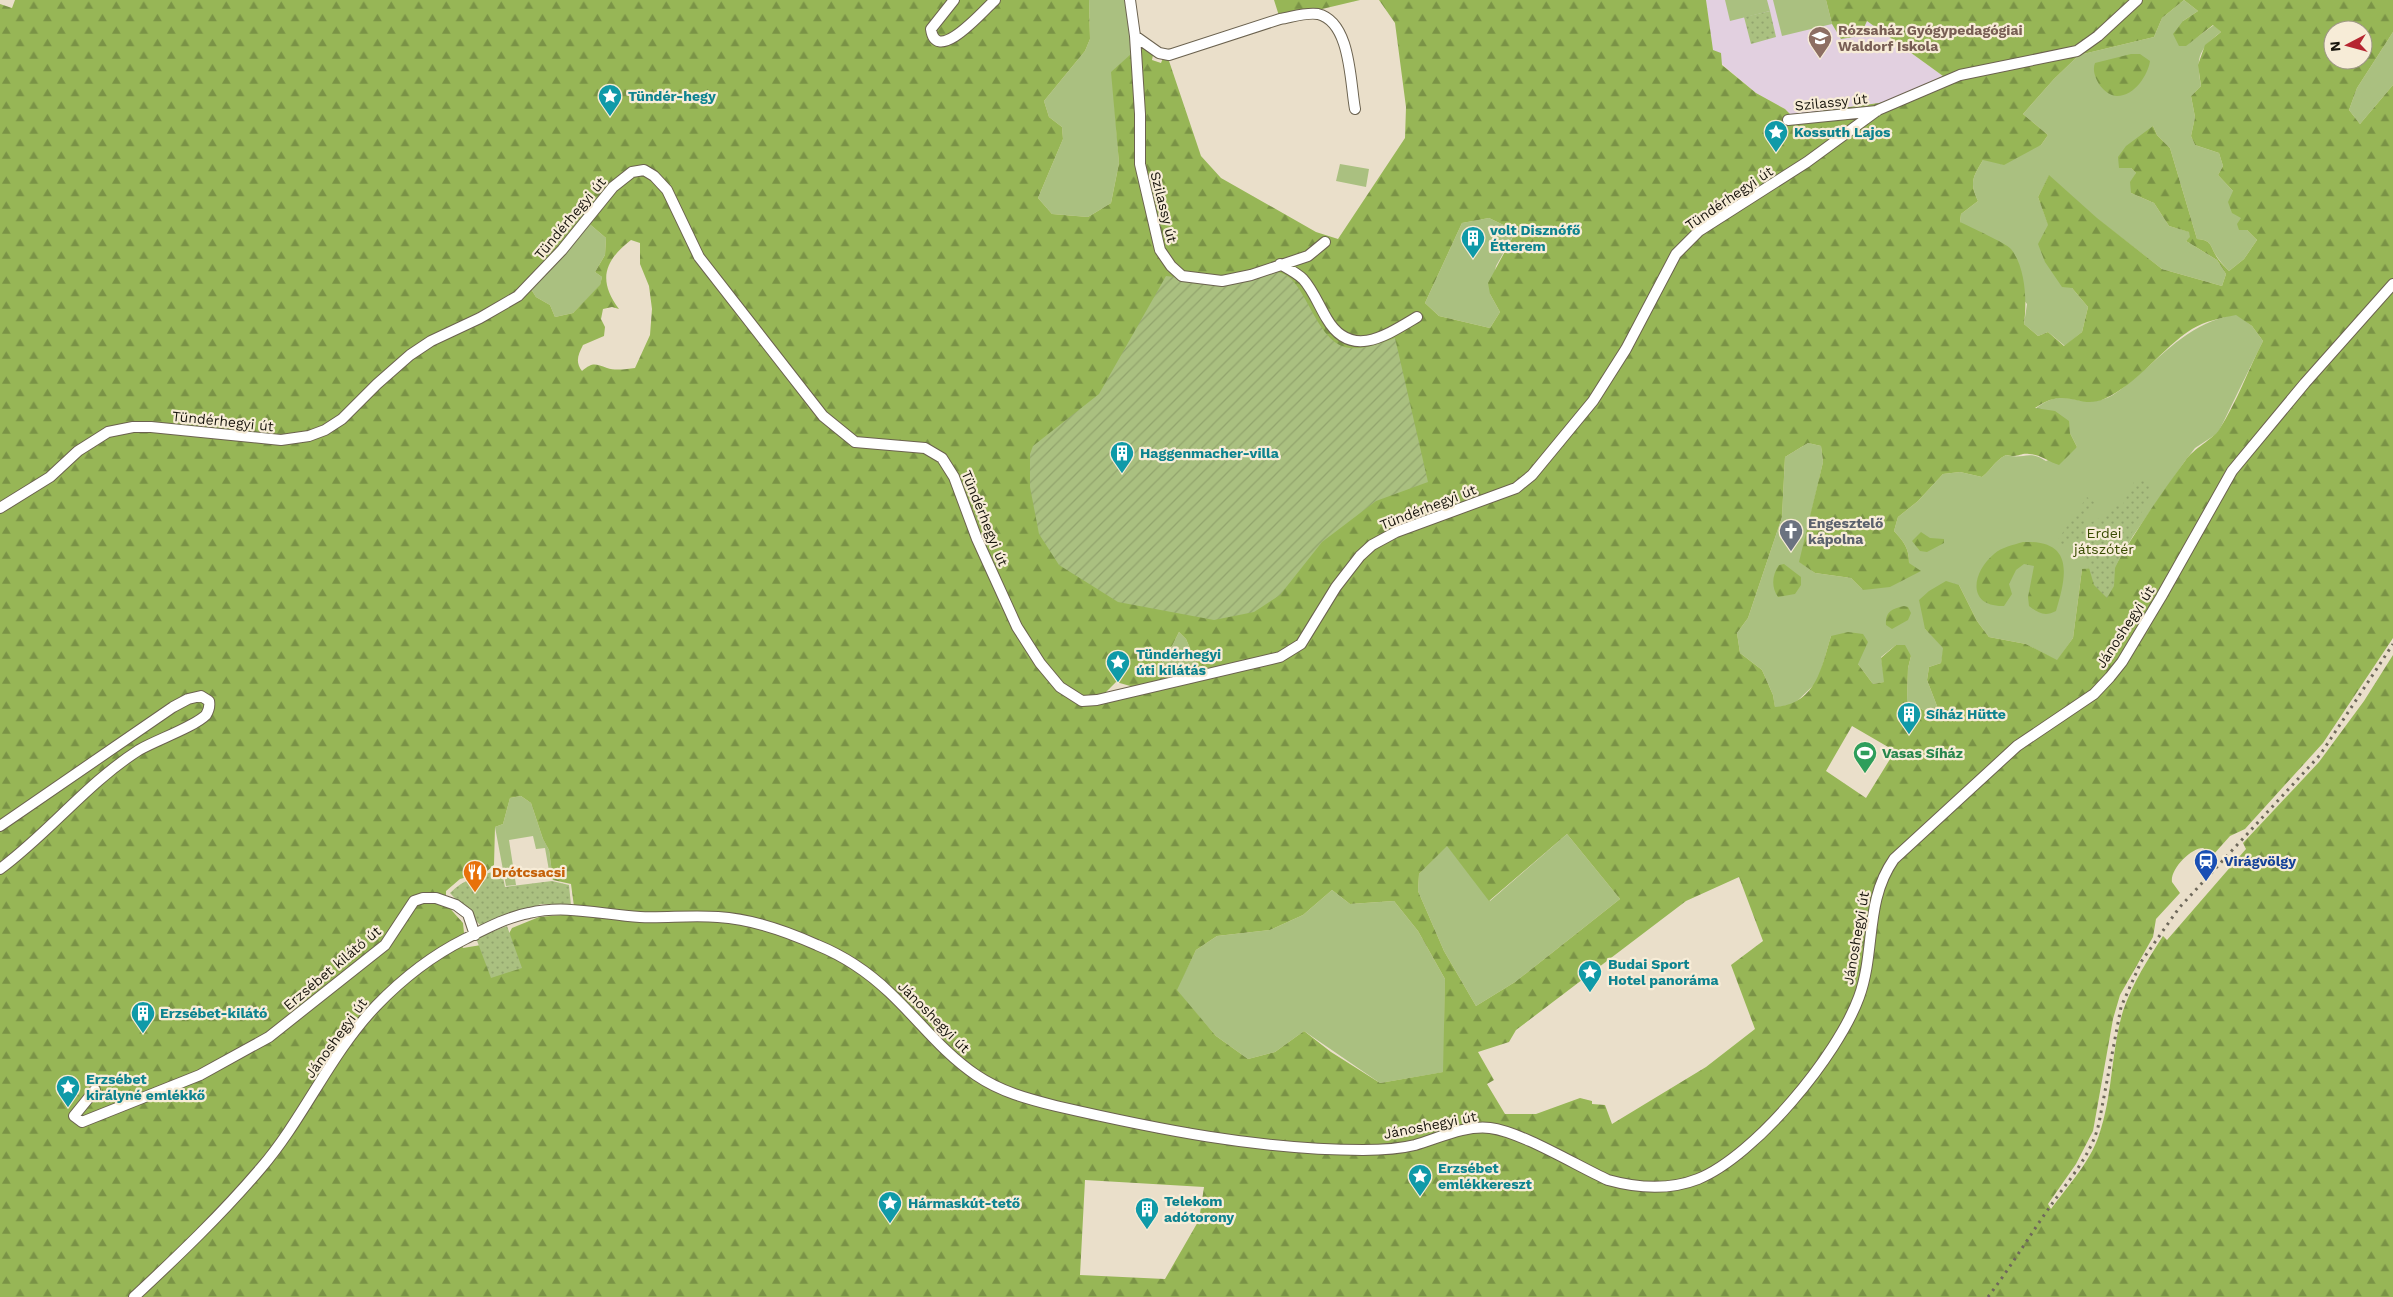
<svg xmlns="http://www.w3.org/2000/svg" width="2393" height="1297" font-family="'Work Sans',sans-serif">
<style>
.education{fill:#e2d0e0}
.grass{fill:#aac080}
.forest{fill:url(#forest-firs);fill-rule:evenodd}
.park{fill:url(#park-dots)}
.garden{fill:url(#garden-furrows)}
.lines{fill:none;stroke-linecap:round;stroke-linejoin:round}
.street-casing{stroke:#6b624f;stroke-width:12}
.street{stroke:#fff;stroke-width:10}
.rail{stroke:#6e685b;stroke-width:3;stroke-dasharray:2.5 5;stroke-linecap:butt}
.labels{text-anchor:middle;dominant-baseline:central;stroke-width:4.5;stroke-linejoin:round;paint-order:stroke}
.education-label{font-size:14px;font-weight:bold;fill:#785e54;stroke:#f7ecd7;text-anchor:start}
.culture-label{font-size:14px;font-weight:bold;fill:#0d838f;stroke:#f7ecd7;text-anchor:start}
.street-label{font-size:14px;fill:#18150d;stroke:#f7ecd7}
.worship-label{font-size:14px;font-weight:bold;fill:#5b616d;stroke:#f7ecd7;text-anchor:start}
.park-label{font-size:14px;fill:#384b00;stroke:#f7ecd7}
.leisure-label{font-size:14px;font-weight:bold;fill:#27864d;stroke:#f7ecd7;text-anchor:start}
.transit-label{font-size:14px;font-weight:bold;fill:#164399;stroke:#f7ecd7;text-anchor:start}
.food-label{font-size:14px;font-weight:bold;fill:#c56008;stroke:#f7ecd7;text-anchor:start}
</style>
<defs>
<pattern id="forest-firs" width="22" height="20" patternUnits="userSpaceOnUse" patternTransform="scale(1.25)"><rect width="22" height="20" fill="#97b656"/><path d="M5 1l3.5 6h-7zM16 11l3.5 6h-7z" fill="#7a9346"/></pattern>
<pattern id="park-dots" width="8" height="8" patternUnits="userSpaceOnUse" patternTransform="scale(1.25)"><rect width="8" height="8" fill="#aac080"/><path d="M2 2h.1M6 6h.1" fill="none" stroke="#92a46d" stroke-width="1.8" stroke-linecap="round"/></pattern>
<pattern id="garden-furrows" width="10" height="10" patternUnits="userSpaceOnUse" patternTransform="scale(1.25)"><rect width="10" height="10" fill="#aac080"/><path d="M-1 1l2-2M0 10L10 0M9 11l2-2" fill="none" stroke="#92a46d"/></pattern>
</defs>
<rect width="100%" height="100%" fill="#eadfca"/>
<path class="education" d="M1706,0h120l6,24 35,-3 76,55 -51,24 -13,3 -88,12 -6,-6 -29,-16 -34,-29 -9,-13z"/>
<path class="grass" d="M1089,0h37l6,54 -20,18 7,91 -8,40 -23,14 -36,-3 -14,-16 25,-59 -1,-12 -13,-10 -5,-16 41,-50 5,-12z
M1725,0h42l3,11 -40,10z
M1773,0h53l6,24 -50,12z
M2184,0l14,11 -15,10 3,24 28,-20 7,7c-23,18 -25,25 -20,54l-10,10 4,21 -4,19 4,9 24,8 4,13 -5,9 15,16 14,39 10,10 -13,19 -15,12c-5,-5 -10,-11 -14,-17 -5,-10 -5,-14 -18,-15l-27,-91 -13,-13 -4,-9 -22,42 5,5 -5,20 23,10 15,23 21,6v6l-4,3 31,19 9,14 -4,12 -60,-17 -66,-51 -47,-42 -11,21 34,91 16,19 -6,25 -17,14 -17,-14 -10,4 -14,-12 3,-20 -67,-82 1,-8 17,-13c-9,-19 -5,-24 5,-41l58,-15 7,-10 -25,-21 31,-35 25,-24 75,-18 8,-19z
M2393,32v53l-33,39 -11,-14 8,-22z
M1340,164l29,5 -3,18 -30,-6z
M1489,218l27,13 -20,35 -6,28 10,18 -10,16 -51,-12 -14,-13 37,-80z
M586,221l20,17 -1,17 -10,17 7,5 -2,9 -27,27 -18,4 -5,-12 -14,-8 -7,-11z
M2236,314l16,12 11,15 -45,92 -23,15 -10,13 -52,75 -22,37 -29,-4 -9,69 -16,23 -31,-17 -37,-7 -12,-16 -18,-36 -34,44 19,19 -3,15 -12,4 -2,13 10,26 -10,6 -20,-11 1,-33 3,-12 -15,-11 -15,12 4,25 -12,2 -15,-20 -27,-28 -13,45 -24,23 -19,4 -2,-13 -11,-25 -22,-17 -3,-20 11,-15 34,-101 3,-60 23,-14 13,3 2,16 -23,100 15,11 36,5 12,12 46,-27c0,-15 -5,-21 -15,-32l4,-14 20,-16 25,-27 17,-2 22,5c11,-9 11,-15 24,-22 19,5 21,-6 40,6l31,-14 -7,-14 -2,-12 -33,-12c30,-24 40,-1 69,-10 11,-3 23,-15 32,-22 35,-29 53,-53 100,-63z
M1179,632l7,7 10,23 -3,11 -21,3 -15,-23 15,-7z
M521,796l10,7 12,36 6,11 4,30 -3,-4 -5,-28 -9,1 -3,-13 -24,4 7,45 -10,1 -11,-59 8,-3 7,-26z
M1567,834l53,65 -105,83 -39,24 -32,-55 -26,-60 1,-17 28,-29 43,56z
M1332,890l18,14 44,-3 24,30 27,48 -1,93 -64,11 -76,-52 -29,21 -27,7 -32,-23 -40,-46 20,-40 21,-14 53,-6 33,-15z"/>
<path class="forest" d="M15,0h1074l1,39 -5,12 -41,50 5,16 13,10 1,12 -25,59 14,16 36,3 23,-14 8,-40 -8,-91 30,-27 12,10 -1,5 9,3 2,-5h5l33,98 20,22 95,54 22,7 67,-101 1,-31 -11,-84 -16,-23h327l7,50 8,3 1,12 34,28 29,16 6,6 88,-12 13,-3 51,-24 -76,-55 -7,15 -19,3 -9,-15 -6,-24h567v32l-36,56 -8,22 11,14 33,-39v553l-70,105 -78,86 -15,7 -17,19 -10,-7c-12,0 -33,21 -31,34l8,11 -24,26 -3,18 -33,58 -7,24 -20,112 -17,33 -28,40 3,5c17,-23 39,-47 48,-74 14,-40 12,-84 24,-124 9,-27 25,-52 40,-75l4,4 79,-91 -3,-6 76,-81 45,-61 29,-46v642h-2393v-1293l12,4zM2184,0l14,11 -15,10 -10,13 6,12h7l27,-21 8,7 -16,13 -7,20 3,21 -10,10 4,21 -4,19 4,9 24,8 4,13 -5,9 15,16 -5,11 4,11 9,5 -4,6 2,6h8l10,10 -13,19 -15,12c-5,-5 -11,-11 -14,-17 -5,-10 -5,-14 -18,-15l-27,-91 -13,-13 -4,-9 -27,20 -8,11 1,11h12l5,5 -6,9 1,11 23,10 15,23 20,6 1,5 -4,4 31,19 9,14 -4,12 -60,-17 -65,-51 -48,-43 -11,22 10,28 -10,19 7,18 17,25 10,1 16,19 -6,25 -18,14 -16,-14 -10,4 -14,-12c3,-22 2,-56 -13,-75 -5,-6 -41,-22 -51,-27l1,-8 17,-13c-9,-19 -5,-24 5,-41l21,5 37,-20 7,-10 -25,-21 31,-35 25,-24 75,-18 8,-19zM2333,30h30v30h-30zM1489,218l27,13 -28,52 2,11 10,18 -10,16 -51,-12 -14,-13 37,-80zM586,221l20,17 -1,17 -10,17 7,5 -2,8 -27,28 -18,4 -5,-12 -14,-8 -7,-11zM631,240l9,3v21l9,22 3,23 -2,26 -15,33c-8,1 -20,3 -28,0 -12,-4 -14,-6 -25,3 -7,-9 -4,-16 1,-26l21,-9 1,-9 -4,-8 2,-10 9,-2 7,2c-22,-29 -14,-49 12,-69zM2236,315l16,11 11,15c-15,29 -26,61 -44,89 -6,9 -25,18 -34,31 -26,35 -52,74 -74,112l-14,-5 -15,1 -9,69 -16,22 -31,-16 -37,-7 -12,-16 -18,-36 -13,-4 -17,10 -10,9 6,29 18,19 -2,15 -12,4 -2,13 10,26 -10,6 -20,-11 1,-33 3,-12 -6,-11h-9l-15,13 3,24 -11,2 -15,-20 10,-22 -5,-8 -15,-2 -17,4c-10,33 -15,68 -56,71l-2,-12 -11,-25 -22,-17 -3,-20 11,-15 34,-101 3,-60 23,-14 13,3 2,16 -24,100 16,11 36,5 12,12 27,-3 31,-16 -12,-8c0,-15 -5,-21 -15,-32l4,-14 20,-16 25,-27 17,-2 22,5c11,-9 11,-15 24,-22 14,3 13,-2 23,-1 10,0 20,8 30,11l18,-18 -7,-14 -1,-12 -14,-10 -20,-3c32,-23 43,2 69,-9 34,-15 58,-51 88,-70 14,-8 28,-11 44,-14zM1179,632l7,7 10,23 -3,11 -21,3 -15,-22 15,-8zM1116,682l18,5 -31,8zM1852,726l43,25 -29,47 -40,-27zM521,796l10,7 12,36 6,11 4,30 18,4 4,30 -36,3 -27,11 -7,13 -42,7 -4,-9 5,-6 -1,-10 -17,-19v-13l14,-12 26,-7 8,-7 1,-38 8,-3 7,-26zM1567,834l53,65 -105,83 -39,24 -32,-55 -26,-60 1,-17 28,-28 42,55zM1739,877l24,64 -32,24 24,64 -49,38 -94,57 -7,-19 -13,-1v-3l-12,-3 -44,16h-31l-18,-30 7,-4 -16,-28 31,-10 7,-12 170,-129zM1332,890l18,14 44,-3 24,30 27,48 -2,93 -63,11 -49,-31 -27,-21 -29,21 -27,7 -32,-23 -39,-46 19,-40 21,-14 53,-6 33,-15zM1085,1180l119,7 -5,33 -34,59 -85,-4z
M1274,0h86l-80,19z
M2131,54h9l10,7c-2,14 -16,36 -34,35 -13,-1 -26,-21 -21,-33z
M1921,532l9,6 14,1v4l-17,9 -7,-1 -8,-10z
M2023,542c51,-2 44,32 33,69 -11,6 -18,2 -27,-5l-1,-9 6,-31 -10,-2 -8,6 -7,14 3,10 -8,12c-38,1 -32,-34 -10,-52 8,-7 19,-9 29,-12z
M1784,564l17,13v8l-6,9 -17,3c-7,-10 -6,-22 1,-32z
M1904,606l4,1 3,6 -3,7 -16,9 -6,-4c-1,-13 5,-16 18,-19z"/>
<path class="park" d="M1770,11l6,26 -25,7 -7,-27z
M2142,480l7,5 1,10 -35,73 -1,18 -7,12 -13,-13 -7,-24 -6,-3 -3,-6 3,-7 -8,-6 -8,8 -8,-6 30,-44 8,6 -12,17 5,4 19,-10 10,-13 5,5 12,-24z
M496,871l7,6 2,10 47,-6 17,4 2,20 -30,-1 -60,22 -31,-33c14,-14 28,-17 46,-22z
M507,926l15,42 -31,10 -15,-40z"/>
<path class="garden" d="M1269,273c4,0 9,-1 12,0 26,7 34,71 69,75 14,2 31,-5 45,-10l33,144 -52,19 -54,41 -42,53 -26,17 -40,8 -96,-18 -59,-37 -20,-31 -9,-47v-33l3,-8 66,-52 67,-118 47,6z"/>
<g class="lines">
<g class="street-casing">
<path id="street" d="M954,0l-23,29c5,37 53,-19 64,-29
M1130,0l5,36 5,78v50l20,86 11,16 11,10 40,5 29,-6 57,-19 17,-14
M1135,36l24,17 10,2 111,-36c12,-2 26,-7 38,-5 33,8 32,68 37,95
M1788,120l89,-9
M1280,264c7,4 17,9 23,15 10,11 16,27 24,40 24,41 60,16 90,-2
M0,508l50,-31 28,-26 30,-19 25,-5h18l130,13 28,-4 16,-6 17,-11 35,-35 33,-29 21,-14 49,-23 38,-22 44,-46 51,-63 19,-15 12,-2 10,6 13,14 32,67 124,159 32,26 70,6 17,10 12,19 23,62 40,88 23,36 20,24 22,14 15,-1 183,-43 21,-13 35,-57 24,-31 12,-11 24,-13 120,-44 16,-13 61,-74 33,-52 50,-95 23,-23 108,-69 71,-52 82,-35 117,-24 21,-15 39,-36
M0,826l173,-119 15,-8 13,-3 8,5c1,5 0,9 -3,14 -12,12 -50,25 -67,35 -52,33 -90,83 -139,119
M95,1090l-21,26 8,6 118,-47 69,-38 116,-92 29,-44 9,-3h13l20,7 12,9 7,21
M134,1297c44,-41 88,-83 127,-129 43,-50 69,-114 115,-162 26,-27 55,-50 89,-67 20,-10 42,-22 64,-26 37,-9 74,2 111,4 26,1 52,-2 78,0 34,2 68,14 99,28 27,11 51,27 72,47 30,28 53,60 87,83 25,17 52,24 80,31 100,23 204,44 307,44 17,0 36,-1 52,-5 24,-7 50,-20 75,-17 32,4 87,38 118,52 29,8 62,10 90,-1 57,-23 140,-124 161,-182 17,-47 5,-95 35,-138l123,-113 77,-52 16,-17 12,-15 39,-65 71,-126 73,-88 88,-99"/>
</g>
<use href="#street" class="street"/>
<path class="rail" d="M1988,1297c22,-29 40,-59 61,-89 18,-26 43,-53 50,-85l22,-116 20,-45 38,-54 141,-153 73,-111"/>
</g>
<defs>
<g id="school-pin" transform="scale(1.25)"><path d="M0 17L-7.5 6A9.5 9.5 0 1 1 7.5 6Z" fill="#8d6e63" stroke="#f7ecd7"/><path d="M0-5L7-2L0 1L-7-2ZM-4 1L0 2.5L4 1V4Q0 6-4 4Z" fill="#fff"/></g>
<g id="sight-pin" transform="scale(1.25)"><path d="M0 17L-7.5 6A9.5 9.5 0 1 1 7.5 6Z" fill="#0f9aa8" stroke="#f7ecd7"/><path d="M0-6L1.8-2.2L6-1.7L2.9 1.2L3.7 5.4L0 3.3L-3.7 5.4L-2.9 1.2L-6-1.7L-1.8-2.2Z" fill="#fff"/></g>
<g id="building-pin" transform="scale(1.25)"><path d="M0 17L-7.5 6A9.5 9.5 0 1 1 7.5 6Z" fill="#0f9aa8" stroke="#f7ecd7"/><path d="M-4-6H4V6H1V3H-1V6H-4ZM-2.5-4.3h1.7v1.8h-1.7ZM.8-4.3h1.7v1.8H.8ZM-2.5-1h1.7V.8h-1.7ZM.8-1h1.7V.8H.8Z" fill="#fff"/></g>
<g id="church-pin" transform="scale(1.25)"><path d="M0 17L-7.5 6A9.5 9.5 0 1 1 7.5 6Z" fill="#6b7280" stroke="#f7ecd7"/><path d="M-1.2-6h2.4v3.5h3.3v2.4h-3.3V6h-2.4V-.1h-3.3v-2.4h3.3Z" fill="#fff"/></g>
<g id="stadium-pin" transform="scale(1.25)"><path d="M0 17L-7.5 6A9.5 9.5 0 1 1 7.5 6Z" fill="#2e9e5b" stroke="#f7ecd7"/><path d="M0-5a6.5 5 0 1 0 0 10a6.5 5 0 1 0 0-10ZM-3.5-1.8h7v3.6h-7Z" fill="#fff"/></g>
<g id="station-pin" transform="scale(1.25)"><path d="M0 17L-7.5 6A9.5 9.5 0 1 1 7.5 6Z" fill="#1a4fb4" stroke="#f7ecd7"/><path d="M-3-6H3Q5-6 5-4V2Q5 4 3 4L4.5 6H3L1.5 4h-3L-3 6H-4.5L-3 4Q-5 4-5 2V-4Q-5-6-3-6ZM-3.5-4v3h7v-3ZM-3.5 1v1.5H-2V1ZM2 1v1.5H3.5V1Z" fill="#fff"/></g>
<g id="restaurant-pin" transform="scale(1.25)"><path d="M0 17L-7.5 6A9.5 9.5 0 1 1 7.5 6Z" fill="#e8710a" stroke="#f7ecd7"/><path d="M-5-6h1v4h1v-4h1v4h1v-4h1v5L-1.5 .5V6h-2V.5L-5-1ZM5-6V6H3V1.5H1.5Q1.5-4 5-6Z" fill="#fff"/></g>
</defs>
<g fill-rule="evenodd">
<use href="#school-pin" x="1820" y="38"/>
<use href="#sight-pin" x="610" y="96"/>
<use href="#sight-pin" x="1776" y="132"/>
<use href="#building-pin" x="1473" y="238"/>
<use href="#building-pin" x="1122" y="453"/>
<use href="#church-pin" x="1791" y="531"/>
<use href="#sight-pin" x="1118" y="662"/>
<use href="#building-pin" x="1909" y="714"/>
<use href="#stadium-pin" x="1865" y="753"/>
<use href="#station-pin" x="2206" y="861"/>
<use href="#restaurant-pin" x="475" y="872"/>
<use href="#sight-pin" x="1590" y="972"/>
<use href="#building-pin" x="143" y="1013"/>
<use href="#sight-pin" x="68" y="1087"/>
<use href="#sight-pin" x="1420" y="1176"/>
<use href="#sight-pin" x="890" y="1203"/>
<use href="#building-pin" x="1147" y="1209"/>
</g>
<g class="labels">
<g class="education-label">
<text x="1838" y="30">Rózsaház Gyógypedagógiai<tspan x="1838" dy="16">Waldorf Iskola</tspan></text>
</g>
<g class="culture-label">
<text x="628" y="96">Tündér-hegy</text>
<text x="1794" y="132">Kossuth Lajos</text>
<text x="1490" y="230">volt Disznófő<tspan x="1490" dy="16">Étterem</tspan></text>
<text x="1140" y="453">Haggenmacher-villa</text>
<text x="1136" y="654">Tündérhegyi<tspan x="1136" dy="16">úti kilátás</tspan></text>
<text x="1926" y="714">Síház Hütte</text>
<text x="1608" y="964">Budai Sport<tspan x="1608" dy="16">Hotel panoráma</tspan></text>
<text x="160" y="1013">Erzsébet-kilátó</text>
<text x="86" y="1079">Erzsébet<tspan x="86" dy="16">királyné emlékkő</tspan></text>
<text x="1438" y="1168">Erzsébet<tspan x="1438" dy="16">emlékkereszt</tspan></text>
<text x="1164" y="1201">Telekom<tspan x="1164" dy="16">adótorony</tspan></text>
<text x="908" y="1203">Hármaskút-tető</text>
</g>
<g class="street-label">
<text transform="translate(1831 102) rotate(-6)">Szilassy út</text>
<text transform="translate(1729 198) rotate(-34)">Tündérhegyi út</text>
<text transform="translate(1164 207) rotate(76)">Szilassy út</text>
<text transform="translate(570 218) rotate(-50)">Tündérhegyi út</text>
<text transform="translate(223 421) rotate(6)">Tündérhegyi út</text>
<text transform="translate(1428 507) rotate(-21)">Tündérhegyi út</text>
<text transform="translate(985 518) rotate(68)">Tündérhegyi út</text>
<text transform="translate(2125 627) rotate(-57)">Jánoshegyi út</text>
<text transform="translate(1856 938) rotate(-80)">Jánoshegyi út</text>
<text transform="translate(332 968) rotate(-40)">Erzsébet kilátó út</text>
<text transform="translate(934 1017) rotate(45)">Jánoshegyi út</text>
<text transform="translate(336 1038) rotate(-54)">Jánoshegyi út</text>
<text transform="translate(1430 1125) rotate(-11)">Jánoshegyi út</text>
</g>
<g class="worship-label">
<text x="1808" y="523">Engesztelő<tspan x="1808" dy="16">kápolna</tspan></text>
</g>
<g class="park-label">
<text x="2104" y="533">Erdei<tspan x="2104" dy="16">játszótér</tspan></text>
</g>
<g class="leisure-label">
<text x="1882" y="753">Vasas Síház</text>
</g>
<g class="transit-label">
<text x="2224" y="861">Virágvölgy</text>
</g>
<g class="food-label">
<text x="492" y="872">Drótcsacsi</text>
</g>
</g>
<g transform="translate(2348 45) rotate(264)"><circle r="24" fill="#f7ecd7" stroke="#9e9686"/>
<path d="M0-4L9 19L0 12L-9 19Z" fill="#b62530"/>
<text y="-8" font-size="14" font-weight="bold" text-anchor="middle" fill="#18150d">N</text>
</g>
</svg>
